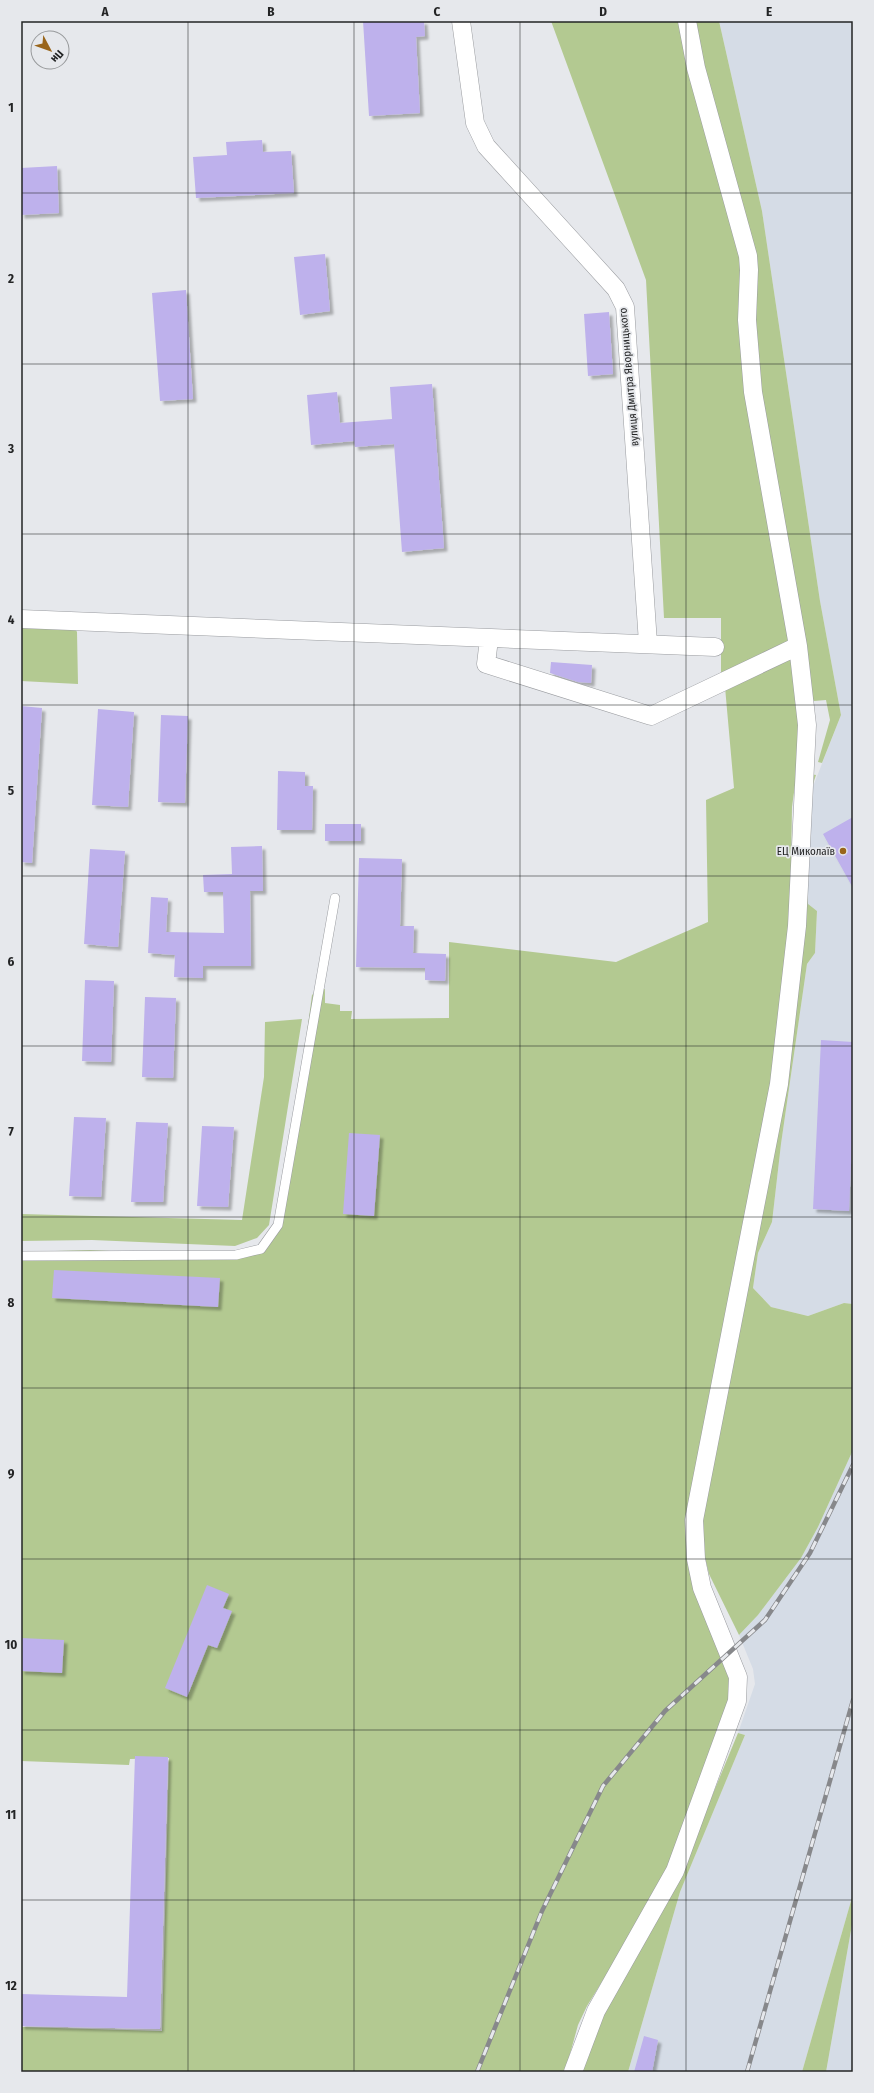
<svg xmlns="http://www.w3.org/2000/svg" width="874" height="2093" font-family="'Fira Sans Condensed',sans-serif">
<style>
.built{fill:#d5dce6}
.green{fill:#b3c991}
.building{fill:#beb1ec;filter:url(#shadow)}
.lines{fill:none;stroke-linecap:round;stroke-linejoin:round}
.lane-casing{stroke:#9a9ca0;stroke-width:10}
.street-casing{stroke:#9a9ca0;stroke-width:19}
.lane{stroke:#fff;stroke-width:9}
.street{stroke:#fff;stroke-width:18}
.rail-casing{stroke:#87888b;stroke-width:4.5}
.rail{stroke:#e6e8ec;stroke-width:3;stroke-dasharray:9;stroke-linecap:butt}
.grid{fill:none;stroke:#232425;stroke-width:1;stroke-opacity:0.55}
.poi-dot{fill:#99651b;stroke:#e6e8ec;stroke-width:1.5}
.labels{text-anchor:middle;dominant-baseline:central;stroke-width:3.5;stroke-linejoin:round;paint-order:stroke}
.street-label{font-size:11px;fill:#232425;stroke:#e6e8ec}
.poi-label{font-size:11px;fill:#232425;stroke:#e6e8ec;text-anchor:end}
.neatline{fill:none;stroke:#232425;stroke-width:1.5}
.grid-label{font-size:13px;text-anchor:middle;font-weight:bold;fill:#232425}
</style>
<defs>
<filter id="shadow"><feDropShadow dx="3.5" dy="3.5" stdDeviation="1" flood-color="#0004"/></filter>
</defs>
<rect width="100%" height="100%" fill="#e6e8ec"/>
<path class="built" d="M719,21h134v1283l-9,-1 -36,13 -37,-9 -18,-19 5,-35 14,-31 9,-78 26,-180 8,-11 2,-42 -9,-6 -1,-103 34,-87 -21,-114 -58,-390z
M853,1450v444l-51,178h-174l52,-180 65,-157 -7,-2 17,-49 -2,-15 -14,-34 19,-20 43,-57 17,-31z
M853,1919v153h-27z"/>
<path class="green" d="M551,21h130l57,220 52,395 -3,6 -66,34v-58h-57l-18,-338z
M692,21h27l43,190 58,390 21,114 -19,48 -4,-1 12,-42 -4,-20 -12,1 -4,-3 -47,-281 -10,-97z
M21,619l53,8 3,5 1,52 -57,-3z
M791,657l11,44 -3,55 -7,51 -2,118 -17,158 -83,438 46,146 -2,39 -78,188 -69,112 -9,19 -13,47h-544v-45l141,4 7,-273 -39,1 -1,6 -108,-4v-509l69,-2 145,7 27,-10 20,-28 30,-224 3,-3 10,-3v14l15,2v6h12l-1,8 98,-1v-76l167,20 92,-40 -2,-122 28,-12 -9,-101z
M810,774l6,1 -9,27 1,102 9,7 -2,42 -8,11 -26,180 -9,78 -14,31 -5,35 18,19 37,9 36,-13 9,1v146l-35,77 -17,31 -43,57 -19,20 -30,-61 -4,-16 -2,-37 35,-210 44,-227 18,-160 1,-118 3,-28z
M302,1019l-33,206 -12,13 -22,8 -143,-6 -71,1v-27l221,6 22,-143 1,-55z
M738,1733l7,2 -65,157 -52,180h-52l12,-43 103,-182z
M853,1894v25l-27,153h-24z"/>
<path class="building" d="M363,21h61l1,15 -9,1 4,76 -51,3z
M262,140l1,12 28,-1 3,42 -98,5 -3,-41 34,-2 -1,-13z
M57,166l2,47 -38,2v-47z
M325,254l5,57 -30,4 -6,-58z
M186,290l7,109 -33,2 -8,-108z
M609,312l4,62 -25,2 -4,-62z
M432,384l12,164 -42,4 -8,-108 -39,3 -1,-6 -43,4 -4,-50 30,-3 3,31 52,-4 -2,-32z
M551,662l41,3 -1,18 -13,-1 -28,-9z
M21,706l21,2 -10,155 -11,-1z
M98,709l36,3 -6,95 -36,-2z
M161,715l27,1 -3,87 -27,-1z
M278,771l27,1v14h8l-1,44h-35z
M853,817v71l-30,-54z
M325,824h36v17h-36z
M262,846l1,45h-13l1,75h-48v12l-29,-1 1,-22 -27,-2 3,-56 17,1 -2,34 58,1 -1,-41h-19l-1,-17 29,-1 -1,-27z
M90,849l35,2 -7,96 -34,-3z
M359,858l43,1 -2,67h14l-1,27 33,1 -1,27 -20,-1v-12l-69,-1z
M85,980l29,1 -3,81 -29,-1z
M145,997l31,1 -3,80 -31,-1z
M821,1040l32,2v75l-4,94 -36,-2z
M74,1117l32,1 -5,79 -32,-1z
M136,1122l32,1 -5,79h-32z
M202,1126l32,1 -6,80 -31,-1z
M349,1133l31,2 -6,81 -31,-2z
M54,1270l166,8 -2,29 -166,-9z
M207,1585l22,9 -6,14 9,3 -15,37 -9,-3 -21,52 -22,-9z
M21,1638l43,2 -2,33 -41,-2z
M135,1756l33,1 -8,272 -139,-3v-32l106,3z
M644,2036l14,4 -6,32h-18z"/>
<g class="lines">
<g class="lane-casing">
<path id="lane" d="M21,1256l215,-1 25,-6 17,-24 57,-327"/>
</g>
<g class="street-casing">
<path id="street" d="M461,21l14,102 11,23 130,143 9,18 23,336
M21,619l694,28
M489,639l-3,25 165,52 147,-70
M573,2072l23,-61 79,-140 62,-170 1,-24 -36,-89 -6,-29 -2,-39 85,-436 18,-158 10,-201 -9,-79 -45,-254 -6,-72 2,-50 -1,-14 -52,-188 -9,-47"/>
</g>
<use href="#lane" class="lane"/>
<use href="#street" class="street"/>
<g class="rail-casing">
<path id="rail" d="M477,2072l65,-161 61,-125 62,-75 100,-91 45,-67 43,-88
M747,2072l106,-372"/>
</g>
<use href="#rail" class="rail"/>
</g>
<path class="grid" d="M188,21v2051M354,21v2051M520,21v2051M686,21v2051M21,193h832M21,364h832M21,534h832M21,705h832M21,876h832M21,1046h832M21,1217h832M21,1388h832M21,1559h832M21,1730h832M21,1900h832"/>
<circle class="poi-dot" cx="843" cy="851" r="4"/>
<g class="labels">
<g class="street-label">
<text transform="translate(629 377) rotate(-95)">вулиця Дмитра Яворницького</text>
</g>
<g class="poi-label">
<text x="835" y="851">ЕЦ Миколаїв</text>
</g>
</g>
<rect width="874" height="2093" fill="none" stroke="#e6e8ec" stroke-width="44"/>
<g transform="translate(50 50) rotate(131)"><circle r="19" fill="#e6e8ec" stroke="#989a9c"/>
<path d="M0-3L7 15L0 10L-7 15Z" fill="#99651b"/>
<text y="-6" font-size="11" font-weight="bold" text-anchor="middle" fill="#232425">Пн</text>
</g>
<rect x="22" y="22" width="830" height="2049" class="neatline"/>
<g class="grid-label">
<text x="105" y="16">A</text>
<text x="271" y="16">B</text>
<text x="437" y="16">C</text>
<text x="603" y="16">D</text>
<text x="769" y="16">E</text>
<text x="11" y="112">1</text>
<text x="11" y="283">2</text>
<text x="11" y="453">3</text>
<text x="11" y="624">4</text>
<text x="11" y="795">5</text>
<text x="11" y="966">6</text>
<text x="11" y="1136">7</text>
<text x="11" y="1307">8</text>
<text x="11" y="1478">9</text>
<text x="11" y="1649">10</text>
<text x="11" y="1819">11</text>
<text x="11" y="1990">12</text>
</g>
</svg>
